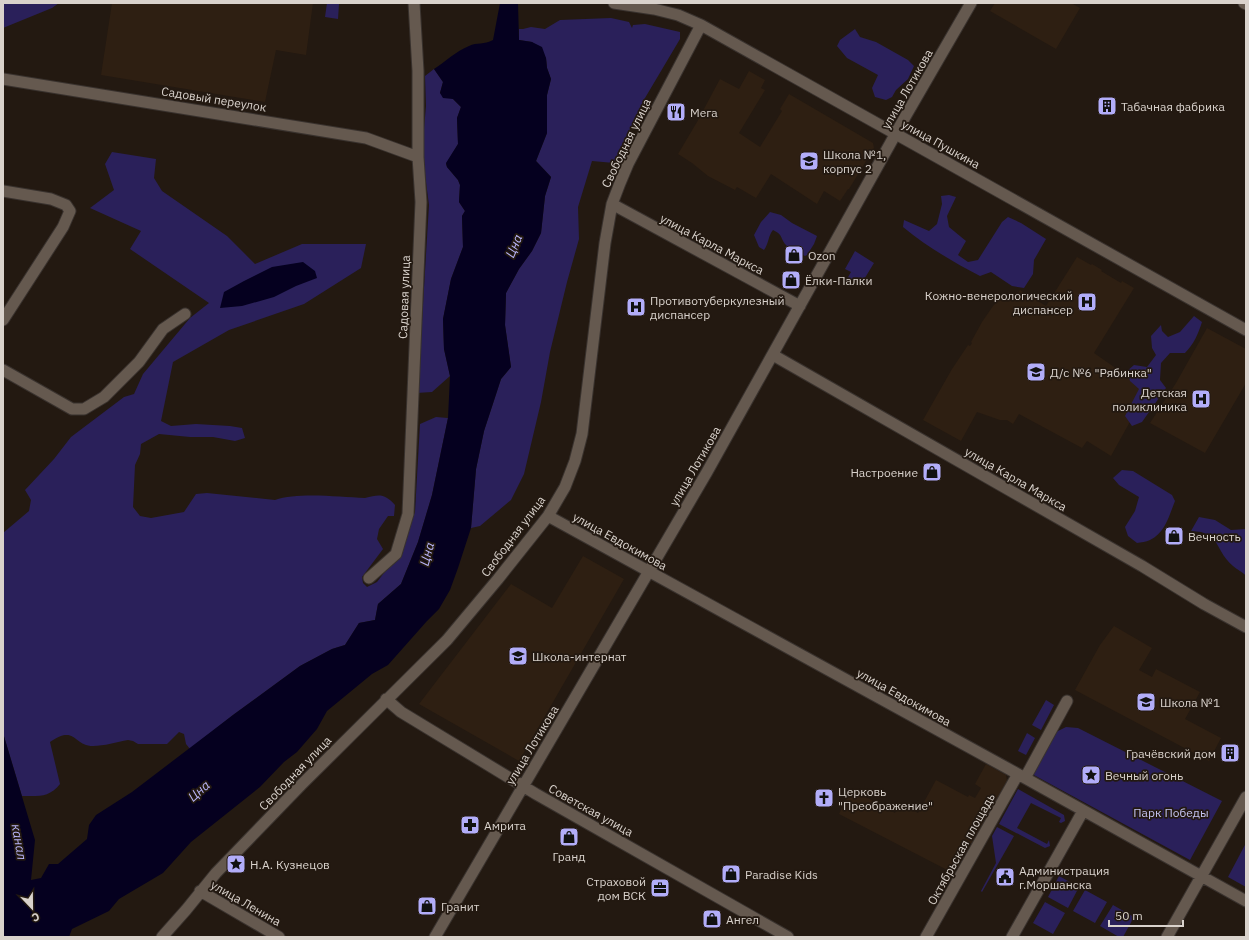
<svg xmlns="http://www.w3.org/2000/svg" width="1249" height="940" font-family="'IBM Plex Sans',sans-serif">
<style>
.built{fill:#2e1f12}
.green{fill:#2a205a}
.water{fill:#05001f}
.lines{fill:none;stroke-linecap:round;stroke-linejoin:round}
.minor-casing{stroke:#39322e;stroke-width:13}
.minor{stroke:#65594f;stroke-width:11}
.labels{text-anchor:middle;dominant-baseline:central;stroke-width:3.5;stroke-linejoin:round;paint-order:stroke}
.street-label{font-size:12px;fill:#d9d2cc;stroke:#231911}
.poi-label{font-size:12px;fill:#d9d2cc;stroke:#231911;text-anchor:start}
.park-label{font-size:12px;fill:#c4c3f0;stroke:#231911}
.water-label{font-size:13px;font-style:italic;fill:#b9b5f9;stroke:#231911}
</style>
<rect width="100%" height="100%" fill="#231911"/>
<path class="built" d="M112,3h201l-7,52 -30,-5 -11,52 -164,-27z
M995,3h76l9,5 -24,41 -66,-38z
M749,71l16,9 -4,8 4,2 -26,43 21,14 22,-36 -2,-2 9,-15 84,49 1,5 -25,41h-1l-8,12 -16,-10 -7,13 -46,-30 -15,24 -19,-11 -2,3 -27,-14 -16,-13 -14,-9 19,-32 23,-43 19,10z
M1077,257l14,8 1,-1 10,6 -1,1 20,12 1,-2 12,7 -40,65 49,34 -1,13 -31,56 -24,-15 -5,7 -63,-34 -6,10 -6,-4h-7l-23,-8 -16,29 -38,-21 29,-51 16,-24 2,1 2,-3 -1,-1 11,-20 11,-16 10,-10 10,5 7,-11 26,16z
M1207,328l39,21v34l-41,70 -55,-30 26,-40z
M583,556l41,23 -105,182 -100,-57 92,-120 41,24z
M1114,626l38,22 -13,22 13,7 4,-8 44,23 -15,27 36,19 -12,23 -134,-71 25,-45z
M986,764l20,11 1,6 -52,93 -116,-60 12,-25 44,24 5,-10 18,10 18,-33 32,17 1,-2 6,3 6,-10 -6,-4z"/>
<path class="green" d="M3,3h56l-7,5 -49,20z
M327,3l12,1 -1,15 -13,-2z
M611,18l18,4 3,6 1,-3 12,-1 35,8v7l-35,59 -31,65 -22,-2 -14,46 1,32 -12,43 -17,70 -9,50 -17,72 -13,26 -31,26 -9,2 5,-59 8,-38 17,-52 10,-12 -6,-42 1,-32 13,-24 13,-18 9,-18 4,-37 6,-19 -15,-16 11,-28v-38l4,-16 -4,-11 -1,-10 -14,-16 -13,-2v-11h4l8,-2 14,2 15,-9z
M855,29l5,8 16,5 32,18 6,6 -6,13 -12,11 -4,7 -6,3 -11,-3 -3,-9 6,-13 -31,-17 -10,-12 3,-6z
M434,69l9,13 -3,11 13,6 8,8 -4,11 1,26 -12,20 1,3 11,13 2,5 -1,17 6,9 -3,5 1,31 -12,32 -8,40 1,30 6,27 -18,16 -16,1 3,-22 10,-166 -7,-54 4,-45 -1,-30z
M112,152l44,7 -2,19 8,13 65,45 28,28 47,-20h64l-5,24 -57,36 -75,26 -56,32 -12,59 10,5 25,-2 34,2 12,2 3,10 -10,3 -22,-4h-23l-31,-3 -18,10 -1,10 -5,11 -2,42 7,9 11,2 33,-6 12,-18 11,-1 68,7c23,-8 64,-3 90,-2 15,-4 20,-4 30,7l-1,11h-6l-9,13 -2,10 6,10 -21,28 1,6 4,4 10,-5 10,-13 9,-7 19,-50 5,-88 16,-7 12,1 -16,77 -14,47 -17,42 -23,20 -3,16 -16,3 -14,22 -13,4 -32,17 -67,49 -43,34 -4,-5 -2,-10 -5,-2 -12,12h-29l-5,-3 -5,-1c-11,2 -24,6 -35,6 -20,0 -17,-22 -43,-4l10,42c-11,14 -22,12 -38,12l-19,-63v-200l26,-22 2,-11 -6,-10 29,-31 17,-22 53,-40 10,-3 9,-20 47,-56 19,-15 -79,-54 11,-18 -51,-23 24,-18 -9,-26z
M949,195l7,2 -9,19 2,11 17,14 -8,14 10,7 10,-2 24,-38 6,-5 13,6 25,16 -12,21 -1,14 -9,14 -12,-2 -21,-14 -11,4c-27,-14 -54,-30 -77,-49l1,-7 25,11 8,-7 5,-20 -1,-8z
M770,212l11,3 11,8 25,13 -3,8 -7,11 -2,1c-6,-3 -15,-6 -20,-12 -5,-7 -2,-9 -12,-14 -5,6 -4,13 -9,20l-5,-3 -5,-12 7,-13z
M855,251l19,12 -14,23 -13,-7 4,-7 -6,-3z
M1194,316l8,6c-4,12 -8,22 -17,31h-15l-9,10 -1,17 6,8 -24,34 -10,4 -7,-10 14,-27 -9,-8 -3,-10 7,-6 13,2 9,-12 -4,-7 -1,-12 10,-11 1,6 6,6 12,-5z
M1122,470l11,1 39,24 3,6c-6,15 -10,32 -25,39 -4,2 -9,2 -13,3l-9,-7 -3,-9 10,-16 4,-14 -20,-12 -6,-7z
M1199,517l16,3 16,10 15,-1v47c-4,-5 -9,-6 -13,-10 -10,-8 -14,-20 -21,-30l-11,-4 -10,-1z
M1046,700l8,5 -13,25 -9,-5z
M1066,727l12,1 144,73 -32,59 -158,-86 24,-42z
M1027,733l8,5 -9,17 -8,-4z
M1018,789l46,26 1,6 -4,2 -2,-1 2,-4 -30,-15 -14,25 30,16 2,-4 1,6 -5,2 -46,-24z
M997,827l17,9 -32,56 -1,-1 15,-28 -4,-27z
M1246,843v44l-18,-10z
M1059,876l20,11 -11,21 -20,-11z
M1085,890l22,12 -12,21 -22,-12z
M1045,902l20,11 -12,21 -20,-11z
M1113,905l21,12 -11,20h-4l-19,-11z"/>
<path class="water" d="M500,3h18l1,37 13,2 10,5 4,11 1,10 4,11 -4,16v38l-11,28 15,16 -6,19 -4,37 -9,18 -13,18 -13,24 -1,32 6,42 -10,12 -17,52 -8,38 -5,59 -13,40 -8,22 -11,19 -12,12 -39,44 -16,9 -45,37 -10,18 -20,23 -13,10 -24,25 -69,55 -28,31 -44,26 -10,12 -37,18 -3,8h-66v-204l32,107 -4,40 10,-2 8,-14h9l29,-25 2,-14 7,-10 36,-23 101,-77 67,-49 32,-17 13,-4 14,-22 16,-3 3,-16 23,-20 17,-42 14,-47 16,-77 2,-42 -6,-27 -1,-30 8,-40 12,-32 -1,-31 3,-5 -6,-9 1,-17 -2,-5 -11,-13 -1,-4 12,-19 -1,-26 4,-11 -8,-8 -10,-1 -3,-5 3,-11 -9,-13c11,-7 22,-18 35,-23 8,-4 15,-1 24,-6z
M303,262l12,9 2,7 -21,8 -22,11 -32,9 -22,2 4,-16 20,-11 28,-14z"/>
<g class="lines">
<g class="minor-casing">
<path id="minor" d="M614,3l40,6 24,6 23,10 545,305
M1244,3l2,1
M3,79l363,59 52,19
M3,191l48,8 15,6 4,6 -7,16 -60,93
M612,204l188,102
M773,355l369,211 62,38 42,23
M3,370l69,39h12l20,-12 35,-35 24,-33 22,-15
M548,516l459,252 239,133
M369,578l27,-24 12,-40 13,-312 -3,-45v-86l-4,-68
M386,699l15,13 135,82 252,143
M1025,778l42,-77
M200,891l79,46
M162,937l24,-27 30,-37 86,-89 145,-144 51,-61 50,-63 17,-29 10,-26 7,-27 23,-191 7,-39 8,-21 8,-19 73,-139
M435,937l272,-465 198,-355 66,-114
M926,937l92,-163
M1012,937l71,-126
M1167,937l79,-140"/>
</g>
<use href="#minor" class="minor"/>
</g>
<defs>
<g id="building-square" transform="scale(1)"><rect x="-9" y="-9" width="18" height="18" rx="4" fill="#b2adf9" stroke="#231911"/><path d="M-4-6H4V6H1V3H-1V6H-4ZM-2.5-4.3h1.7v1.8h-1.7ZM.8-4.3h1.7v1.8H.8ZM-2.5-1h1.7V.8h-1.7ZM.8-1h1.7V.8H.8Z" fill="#111"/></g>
<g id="restaurant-square" transform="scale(1)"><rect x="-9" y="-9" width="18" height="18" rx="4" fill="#b2adf9" stroke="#231911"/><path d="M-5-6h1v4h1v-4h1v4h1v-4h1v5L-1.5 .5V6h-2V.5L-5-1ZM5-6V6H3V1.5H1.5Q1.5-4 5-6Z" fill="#111"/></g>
<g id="school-square" transform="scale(1)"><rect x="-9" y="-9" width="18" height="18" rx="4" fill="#b2adf9" stroke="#231911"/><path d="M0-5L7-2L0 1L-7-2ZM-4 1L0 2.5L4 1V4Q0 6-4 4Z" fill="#111"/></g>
<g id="shop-square" transform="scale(1)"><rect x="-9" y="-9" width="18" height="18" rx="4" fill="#b2adf9" stroke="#231911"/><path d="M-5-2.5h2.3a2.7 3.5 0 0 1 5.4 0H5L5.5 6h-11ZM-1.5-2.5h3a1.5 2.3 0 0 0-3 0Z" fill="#111"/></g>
<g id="hospital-square" transform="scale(1)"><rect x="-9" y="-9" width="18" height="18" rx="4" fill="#b2adf9" stroke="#231911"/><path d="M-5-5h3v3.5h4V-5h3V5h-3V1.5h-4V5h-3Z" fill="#111"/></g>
<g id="sight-square" transform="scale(1)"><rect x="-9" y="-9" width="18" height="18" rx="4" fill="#b2adf9" stroke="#231911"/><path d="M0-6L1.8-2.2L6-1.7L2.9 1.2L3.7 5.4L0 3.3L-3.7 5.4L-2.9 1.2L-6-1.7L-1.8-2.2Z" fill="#111"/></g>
<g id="church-square" transform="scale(1)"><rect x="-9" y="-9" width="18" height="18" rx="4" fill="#b2adf9" stroke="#231911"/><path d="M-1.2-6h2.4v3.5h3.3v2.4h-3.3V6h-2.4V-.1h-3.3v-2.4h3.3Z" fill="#111"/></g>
<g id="pharmacy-square" transform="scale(1)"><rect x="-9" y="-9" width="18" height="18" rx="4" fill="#b2adf9" stroke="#231911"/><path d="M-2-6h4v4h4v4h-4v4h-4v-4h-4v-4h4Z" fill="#111"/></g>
<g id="civic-square" transform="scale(1)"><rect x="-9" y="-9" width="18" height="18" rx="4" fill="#b2adf9" stroke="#231911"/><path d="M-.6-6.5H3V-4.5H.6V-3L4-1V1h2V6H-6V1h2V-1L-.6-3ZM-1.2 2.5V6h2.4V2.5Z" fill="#111"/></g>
<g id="office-square" transform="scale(1)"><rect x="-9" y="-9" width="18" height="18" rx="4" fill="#b2adf9" stroke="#231911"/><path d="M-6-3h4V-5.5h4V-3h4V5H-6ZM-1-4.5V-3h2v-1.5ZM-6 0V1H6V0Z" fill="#111"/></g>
</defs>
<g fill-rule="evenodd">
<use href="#building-square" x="1107" y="106"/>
<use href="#restaurant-square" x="676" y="112"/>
<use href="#school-square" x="809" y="161"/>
<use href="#shop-square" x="794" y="255"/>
<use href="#shop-square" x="791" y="280"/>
<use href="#hospital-square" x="1087" y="302"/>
<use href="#hospital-square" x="636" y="307"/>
<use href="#school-square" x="1036" y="372"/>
<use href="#hospital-square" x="1201" y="399"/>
<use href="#shop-square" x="932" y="472"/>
<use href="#shop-square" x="1174" y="536"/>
<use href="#school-square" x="518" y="656"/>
<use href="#school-square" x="1146" y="702"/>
<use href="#building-square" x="1230" y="753"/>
<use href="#sight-square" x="1091" y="775"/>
<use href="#church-square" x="824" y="798"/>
<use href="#pharmacy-square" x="470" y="825"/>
<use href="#shop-square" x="569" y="837"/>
<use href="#sight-square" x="236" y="864"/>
<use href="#shop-square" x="731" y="874"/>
<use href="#civic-square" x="1005" y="877"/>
<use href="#office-square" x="660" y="888"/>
<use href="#shop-square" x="427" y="906"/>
<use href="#shop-square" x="712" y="919"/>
</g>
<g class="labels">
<g class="street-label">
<text transform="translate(907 89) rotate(-60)">улица Лотикова</text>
<text transform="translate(214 99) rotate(9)">Садовый переулок</text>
<text transform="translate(626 143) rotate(-64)">Свободная улица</text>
<text transform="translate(941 144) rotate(29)">улица Пушкина</text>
<text transform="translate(712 244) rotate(28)">улица Карла Маркса</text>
<text transform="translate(404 297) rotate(-88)">Садовая улица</text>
<text transform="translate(695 466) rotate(-60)">улица Лотикова</text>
<text transform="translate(1016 479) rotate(30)">улица Карла Маркса</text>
<text transform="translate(513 536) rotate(-53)">Свободная улица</text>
<text transform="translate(620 541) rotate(29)">улица Евдокимова</text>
<text transform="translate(904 697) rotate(29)">улица Евдокимова</text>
<text transform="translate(532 745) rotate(-59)">улица Лотикова</text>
<text transform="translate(295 773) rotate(-46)">Свободная улица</text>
<text transform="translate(591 810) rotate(29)">Советская улица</text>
<text transform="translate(961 849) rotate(-61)">Октябрьская площадь</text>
<text transform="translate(246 903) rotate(30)">улица Ленина</text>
</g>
<g class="poi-label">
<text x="1121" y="106">Табачная фабрика</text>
<text x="690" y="112">Мега</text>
<text x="823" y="154">Школа №1,<tspan x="823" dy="14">корпус 2</tspan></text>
<text x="808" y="255">Ozon</text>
<text x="805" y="280">Ёлки-Палки</text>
<text x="1073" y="295" text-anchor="end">Кожно-венерологический<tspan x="1073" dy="14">диспансер</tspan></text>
<text x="650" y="300">Противотуберкулезный<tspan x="650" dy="14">диспансер</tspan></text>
<text x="1050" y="372">Д/с №6 "Рябинка"</text>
<text x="1187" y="392" text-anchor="end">Детская<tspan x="1187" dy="14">поликлиника</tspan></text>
<text x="918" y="472" text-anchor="end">Настроение</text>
<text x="1188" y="536">Вечность</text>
<text x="532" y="656">Школа-интернат</text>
<text x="1160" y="702">Школа №1</text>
<text x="1216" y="753" text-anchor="end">Грачёвский дом</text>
<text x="1105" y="775">Вечный огонь</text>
<text x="838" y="791">Церковь<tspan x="838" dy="14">"Преображение"</tspan></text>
<text x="484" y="825">Амрита</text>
<text x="569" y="856" text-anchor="middle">Гранд</text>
<text x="250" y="864">Н.А. Кузнецов</text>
<text x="1019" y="870">Администрация<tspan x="1019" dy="14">г.Моршанска</tspan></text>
<text x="745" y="874">Paradise Kids</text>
<text x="646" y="881" text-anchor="end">Страховой<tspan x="646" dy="14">дом ВСК</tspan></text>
<text x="441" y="906">Гранит</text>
<text x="726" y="919">Ангел</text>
</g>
<g class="park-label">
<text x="1171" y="812">Парк Победы</text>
</g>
<g class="water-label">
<text transform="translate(514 246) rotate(-67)">Цна</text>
<text transform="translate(427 554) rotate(-75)">Цна</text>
<text transform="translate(199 791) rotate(-42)">Цна</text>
<text transform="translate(19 842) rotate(80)">канал</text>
</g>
</g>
<rect width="1249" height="940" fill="none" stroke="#d9d2cc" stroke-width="8"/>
<g transform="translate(32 908) rotate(158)" stroke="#231911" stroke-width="3" paint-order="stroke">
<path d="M0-3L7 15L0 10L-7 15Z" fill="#d9d2cc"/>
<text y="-6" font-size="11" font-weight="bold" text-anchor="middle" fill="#d9d2cc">С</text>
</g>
<path d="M1109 920v6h74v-6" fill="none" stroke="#d9d2cc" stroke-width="2"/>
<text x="1115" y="920" font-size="12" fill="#d9d2cc" stroke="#231911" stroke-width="3" paint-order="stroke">50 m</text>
</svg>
